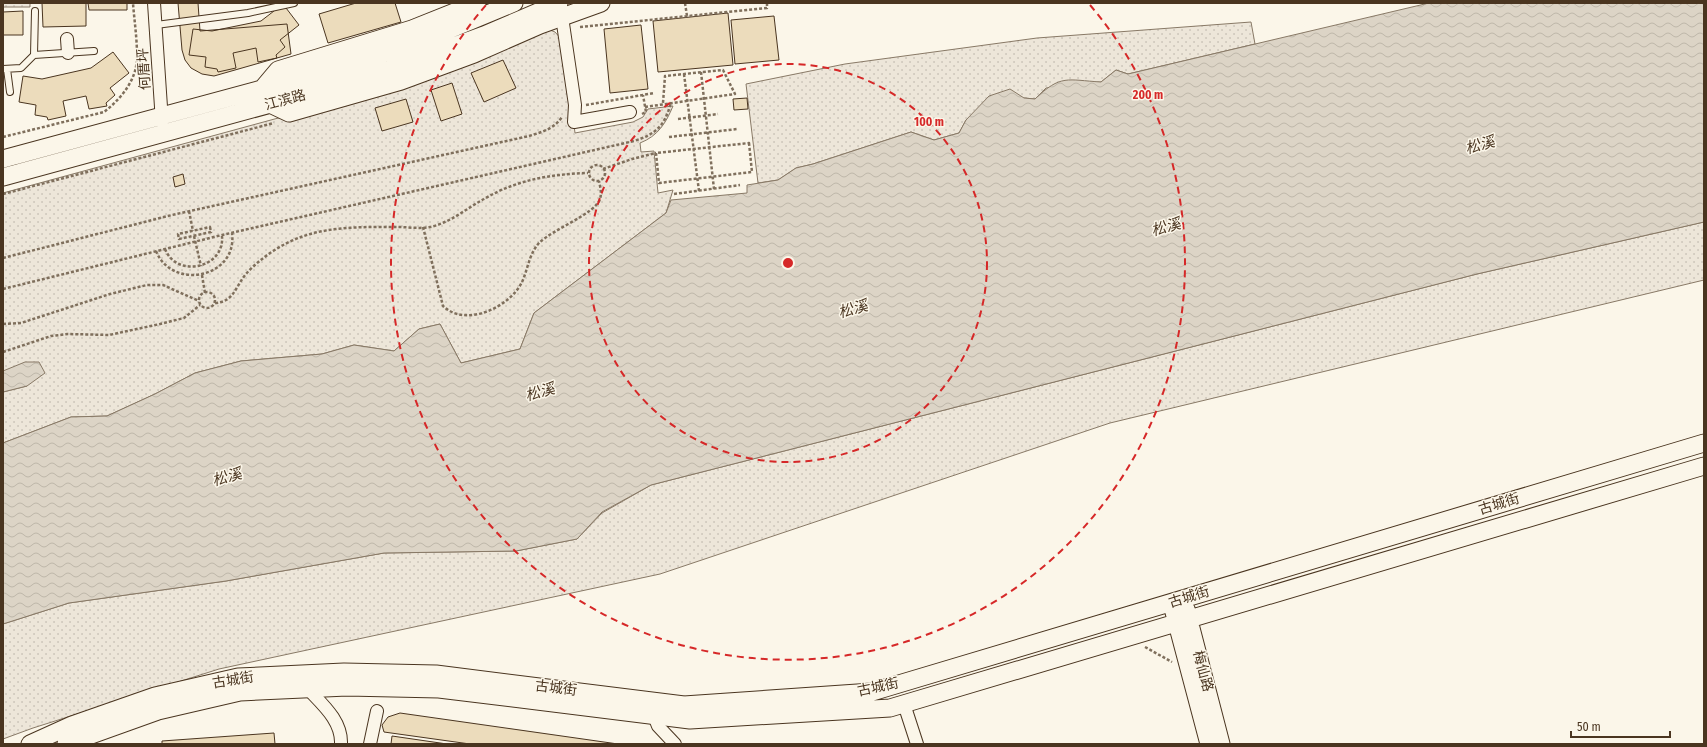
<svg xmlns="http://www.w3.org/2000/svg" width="1707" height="747" font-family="'Fira Sans Condensed','Noto Sans SC',sans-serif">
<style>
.grass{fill:url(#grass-dots);stroke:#887966}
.water{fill:url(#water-waves);stroke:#887966}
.building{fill:#ecdcbc;stroke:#4a3520}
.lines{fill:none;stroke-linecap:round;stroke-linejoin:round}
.lane-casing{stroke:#4a3520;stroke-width:8}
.street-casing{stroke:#4a3520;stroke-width:14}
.secondary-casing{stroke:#4a3520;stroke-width:19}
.path{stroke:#7f6f5c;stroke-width:2.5;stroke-dasharray:3 2;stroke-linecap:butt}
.lane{stroke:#fbf6e9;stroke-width:6}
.street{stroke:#fbf6e9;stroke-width:12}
.secondary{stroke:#fbf6e9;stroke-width:17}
.ring{fill:none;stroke:#d62828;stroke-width:2;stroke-dasharray:7 5}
.labels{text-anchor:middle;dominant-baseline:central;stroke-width:3;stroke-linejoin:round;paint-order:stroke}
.street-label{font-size:14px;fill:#4a3520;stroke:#fbf6e9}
.water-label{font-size:15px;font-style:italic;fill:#4a3520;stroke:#fbf6e9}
.centre{fill:#d62828;stroke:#fbf6e9;stroke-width:2}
.ring-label{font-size:12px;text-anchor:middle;font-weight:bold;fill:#d62828;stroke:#fbf6e9;stroke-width:3;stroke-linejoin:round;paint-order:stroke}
</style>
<defs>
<pattern id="grass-dots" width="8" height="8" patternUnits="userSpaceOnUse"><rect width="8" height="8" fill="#ede6d9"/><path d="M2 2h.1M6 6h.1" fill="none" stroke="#cdc6ba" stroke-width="1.8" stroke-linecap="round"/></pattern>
<pattern id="water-waves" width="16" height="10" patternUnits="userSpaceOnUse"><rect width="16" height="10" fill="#dcd4c6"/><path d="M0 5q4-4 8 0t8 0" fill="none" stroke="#beb7aa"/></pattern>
</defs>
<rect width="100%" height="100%" fill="#fbf6e9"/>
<path class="grass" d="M3,3h27v4h-27z
M1251,22l4,22 -127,30 -12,-4 -15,12 -55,6 -11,11 -11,-1 -58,22 -7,13 -25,7 -23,-8 -98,32 -17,4 -18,12 -20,3 -12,-99 99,-20 192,-26z
M545,28l10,4 8,9 12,92 58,-11 10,-5 5,-8 25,-3c-7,17 -15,30 -33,37l1,9 13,-1 4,42 15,-3 -7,23 -132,100 -14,36 -59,14 -21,-39 -21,5 -25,22 -40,-6 -32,9 -81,7 -46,12 -40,21 -48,22 -36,1 -68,26v-51l24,-6 -24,-15v-178l367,-100z
M1704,222v58l-594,143 -450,151 -441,95 -186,59 -30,11v-115l66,-21 157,-22 158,-28 132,-2 61,-12 25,-26 49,-28 826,-211z"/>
<path class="water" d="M1429,3h275v219l-227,52 -826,211 -49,27 -25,27 -61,12 -132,2 -158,28 -157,22 -66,21v-181l68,-26 36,-1 48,-22 40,-21 46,-12 81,-7 32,-9 40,6 25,-22 21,-5 21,39 59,-14 14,-36 132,-100 5,-13 76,-7v-8l31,-5 18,-12 17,-4 98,-32 23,8 25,-7 7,-13 23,-24 21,-7 14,9 11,1c26,-25 32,-19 66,-17l15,-12 12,4z
M25,362h14l6,11 -18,13 -24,6v-21z"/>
<path class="building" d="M42,3h44v23l-43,1z
M88,3h39v7h-38z
M178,3h20l2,28 87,-7 4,30 -77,22 -12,-2 -11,-6 -6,-8 -3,-10z
M356,3h39l6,19 -73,21 -9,-29z
M283,4l16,21 -19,15 5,7 -9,8 1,3 -19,4 -2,-14 -23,5 3,15 -18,4 -1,-3 -12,-2 1,-10 -17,-2 4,-26 19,2 49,-10z
M23,11v24h-20v-23z
M728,13l5,52 -75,7 -5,-51z
M774,16l5,44 -44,4 -4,-44z
M641,25l7,64 -38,4 -6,-64z
M113,52l16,21 -19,15 5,7 -9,8 1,3 -18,3 -3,-13 -23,5 3,15 -18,4 -1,-3 -12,-2 1,-10 -17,-3 4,-26 19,3 49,-11z
M503,60l13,28 -32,14 -13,-29z
M452,83l10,31 -21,7 -10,-31z
M747,98l1,11 -14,1 -1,-11z
M406,99l7,23 -31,9 -7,-23z
M183,174l2,10 -10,3 -2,-10z
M400,713l218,31h-148l-86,-12 -2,-7 6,-8z
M274,733l1,11h-113v-3z
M392,736l55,8h-56z"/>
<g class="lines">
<g class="lane-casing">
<path id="lane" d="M156,25l92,-12 46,-10
M34,55l60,-4
M3,69l18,-1 13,-13 1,-44
M7,69l3,23"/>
</g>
<g class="street-casing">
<path id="street" d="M154,3l8,119
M562,17l13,88 -1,17 56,-10
M67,39l1,14
M308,689c15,16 34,32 33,55
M904,704l13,40
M654,716l4,10 17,18
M370,744l7,-33"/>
</g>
<g class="secondary-casing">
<path id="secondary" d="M262,89l16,-19 134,-41 65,-26
M270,104l19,9 112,-32 73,-27 66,-29 61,-22
M3,159l336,-91 76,-24 99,-41
M3,177l308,-84 78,-23 95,-35 75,-32
M1186,609l35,135
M1174,612l35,132
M30,744l42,-19 83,-29 83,-19 106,-5 92,2 248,31 188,-13 832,-249
M66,744l92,-33 82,-19 107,-5 92,2 251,31 200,-12 814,-242"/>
</g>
<path class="path" d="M685,3l2,13
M580,27l187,-19v-5
M701,72l13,117
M684,74l15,117
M586,105l68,-12
M645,107l90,-13 -12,-24 -58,6 -2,27
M642,114l4,-2 -3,-17
M678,119l40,-5
M3,137l101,-25c13,-10 26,-24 31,-41 5,-15 -1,-51 -2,-68
M669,137l68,-8
M749,143l3,29 -93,11 -3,-30z
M589 173a8 8 0 1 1 16 0a8 8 0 1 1-16 0Z
M603,169l29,-10 24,-6
M3,194l271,-71
M674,194l66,-9
M189,211l4,20
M210,227l1,5 -32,7 -1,-5z
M423,227l20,79c23,22 67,1 79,-24 6,-13 7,-28 17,-39 14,-14 56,-29 61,-44 2,-6 0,-13 -1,-18
M194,236l7,30
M165,249c12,30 60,19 57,-13
M156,251c16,40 82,27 76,-18
M3,258l169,-43 357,-79c13,-4 25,-7 33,-19
M202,275l3,18
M3,289l219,-54 412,-94c22,-7 31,-15 37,-39
M199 300a8 8 0 1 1 16 0a8 8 0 1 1-16 0Z
M215,303c19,-1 20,-16 31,-29 13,-15 35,-30 55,-37 30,-11 65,-10 96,-10 11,0 23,2 33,0 20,-4 37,-19 54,-28 32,-19 67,-25 104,-26
M3,324l18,-1 89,-29 37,-9h16l36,16
M3,352l48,-16 17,-2 41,1 51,-11 24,-6 16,-13
M1145,647l27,15"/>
<use href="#lane" class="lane"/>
<use href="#street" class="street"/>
<use href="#secondary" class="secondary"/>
</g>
<g class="ring">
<circle cx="788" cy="263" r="199"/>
<path d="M1090 5A397 397 0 1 1 486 5"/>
</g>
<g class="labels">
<g class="street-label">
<text transform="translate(144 69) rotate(-94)">何厝坪</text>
<text transform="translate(285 100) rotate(-15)">江滨路</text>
<text transform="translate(1499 504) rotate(-17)">古城街</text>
<text transform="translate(1189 597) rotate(-17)">古城街</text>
<text transform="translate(1203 671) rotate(75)">梅仙路</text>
<text transform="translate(233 680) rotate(-9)">古城街</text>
<text transform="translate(878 687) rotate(-12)">古城街</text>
<text transform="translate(556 688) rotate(7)">古城街</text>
</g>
<g class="water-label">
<text transform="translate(1480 145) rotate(-15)">松溪</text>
<text transform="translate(1166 227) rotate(-15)">松溪</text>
<text transform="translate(853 309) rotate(-15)">松溪</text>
<text transform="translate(540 392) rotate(-15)">松溪</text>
<text transform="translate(227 477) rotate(-15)">松溪</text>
</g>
</g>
<circle cx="788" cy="263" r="6" class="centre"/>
<g class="ring-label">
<text x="1148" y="99">200 m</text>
<text x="929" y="126">100 m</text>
</g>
<rect width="1707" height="747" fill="none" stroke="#4a3520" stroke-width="8"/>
<path d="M1571 731v6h99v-6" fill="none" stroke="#4a3520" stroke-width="2"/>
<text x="1577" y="731" font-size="12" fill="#4a3520" stroke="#fbf6e9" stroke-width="3" paint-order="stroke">50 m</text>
</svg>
